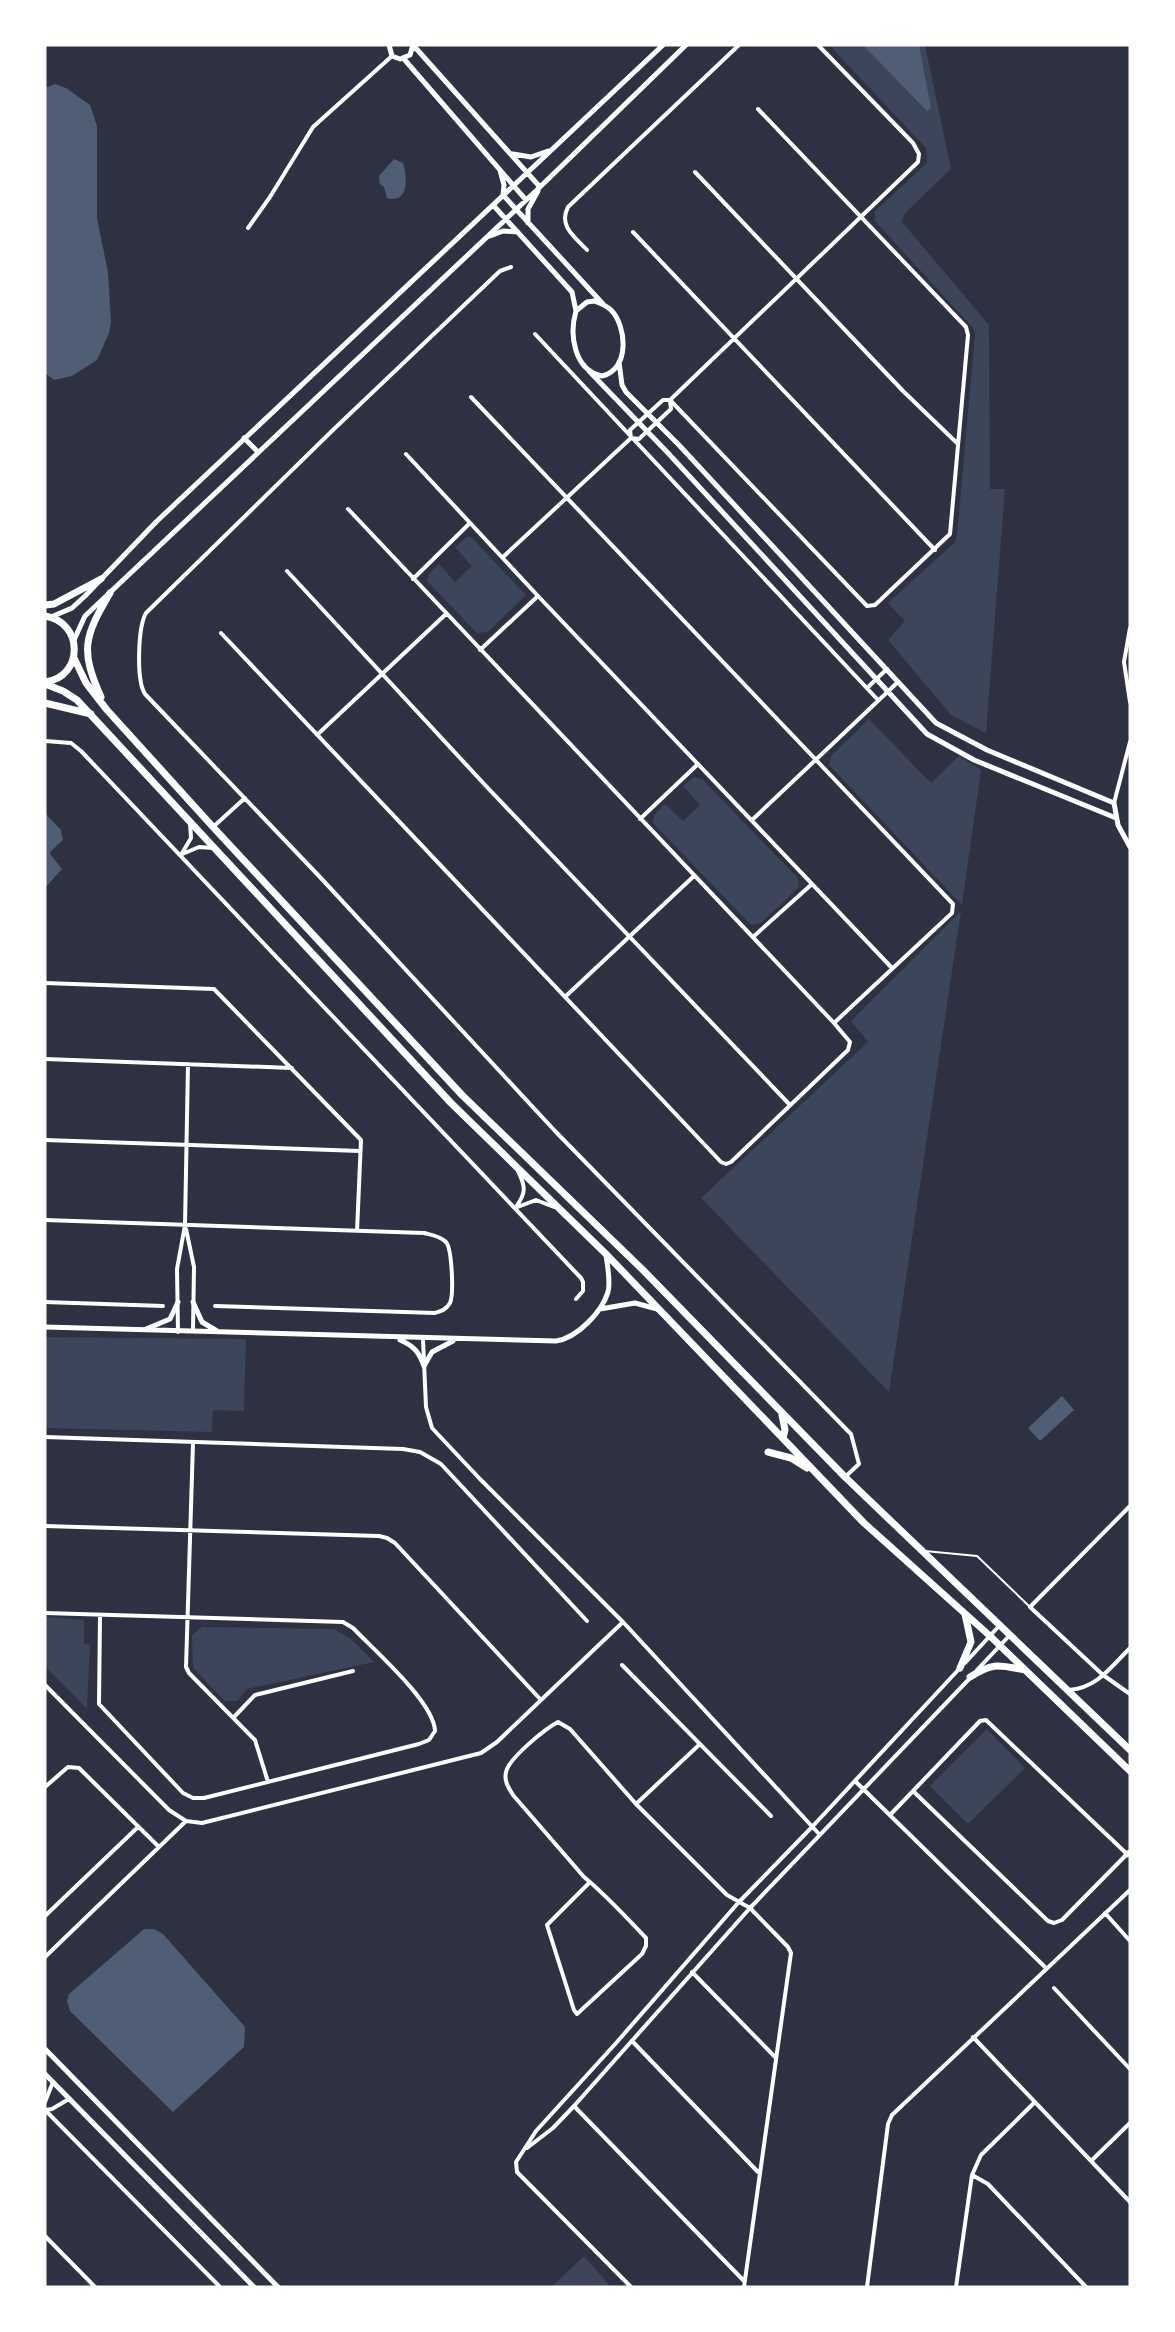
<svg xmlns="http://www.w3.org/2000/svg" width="1175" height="2332" font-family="'DM Sans',sans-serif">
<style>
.green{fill:#3c4559}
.water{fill:#4f5d75}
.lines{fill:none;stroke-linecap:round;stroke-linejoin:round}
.service{stroke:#fff;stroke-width:2}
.minor{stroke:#fff;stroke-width:4}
.tertiary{stroke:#fff;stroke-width:5}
.primary{stroke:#fff;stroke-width:7}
</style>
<rect width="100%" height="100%" fill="#2d3142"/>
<path class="green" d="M829,45h96l26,124 -46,44 -3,9 87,103 1,164h15l-19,244 -35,-18 -63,-75 17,-19 -17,-18 67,-61 2,-7 18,-201 -2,-6 -98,-107 -1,-9 53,-49 -1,-15z
M467,537h4l55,58 -38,37 -11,1 -50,-52 2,-7 10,-10 16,18 17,-16 -17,-19z
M869,719l62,64 28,-27 22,14 -19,135 -133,-140 2,-9z
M694,777l8,2 96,99 1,9 -38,36 -10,2 -98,-102 1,-8 11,-11 18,17 17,-16 -17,-19z
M961,911l-72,481 -188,-194 167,-156 -17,-21z
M45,1337l201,2 -2,72 -31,-1 -1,22 -167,-4z
M45,1617l39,3v24l6,1 -3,64 -42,-43z
M202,1627l132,2 16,9 24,24 -127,27 -10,12h-12l-32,-33 -1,-33z
M987,1729l38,39 -57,56 -38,-38z
M584,2256l27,31h-60z"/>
<path class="water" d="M863,45h56l12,63 -4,3z
M55,84l11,4 24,17 7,21v92l11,54 3,50 -2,11 -12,27 -25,16 -18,4 -9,-7v-285z
M394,159l9,4c4,13 7,41 -16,35l-3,-11 -4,-3 -1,-8z
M45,813l16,17 2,10 -13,12 1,3 11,14 -17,19z
M1062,1396l12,14 -34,31 -12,-13z
M144,1929h10l9,5 82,93 -1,20 -71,65 -103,-101 -3,-10 2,-7z"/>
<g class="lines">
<path class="service" d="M925,1551l52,5 53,51"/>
<path class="minor" d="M695,172l208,219 55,53
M248,228l22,-31 43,-70 79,-71
M633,232l302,318
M587,250c-12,-13 -29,-24 -19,-43l171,-162
M511,267l-11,4 -166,158 -188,184c-8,14 -10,67 -1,81l174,182 236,255 292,299 4,4 8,30 -14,13
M535,334l343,366
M471,397l482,507 -1,9 -118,110
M670,400l197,206 8,-1 75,-71 18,-199 -2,-8 -208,-218
M631,438l-1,-8 33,-30h7l248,-238 1,-8 -6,-11 -95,-98
M406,454l132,142 354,372
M503,557l128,-119 8,1 32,-30 -1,-8
M287,571l198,214 305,320
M413,579l57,-56
M1130,628l-6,34 6,40
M221,633l500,529 5,2 5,-2 117,-112 2,-8 -16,-19 -486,-514
M480,650l58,-54
M867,688l20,-19
M318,734l128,-120
M45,741l26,2 10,8 500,527 2,4v9l-7,8
M1114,803l16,-61
M640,819l58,-55
M752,820l146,-138
M213,827l32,-29
M180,855l19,-8 14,1
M181,855l10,-17 -1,-15
M753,937l59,-53
M45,983l169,6 147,151 -4,91
M566,996l128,-120
M45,1059l247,9
M45,1140l315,11
M516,1207c10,-14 10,-20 2,-36
M515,1208l21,-8 18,7
M45,1220l379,13c8,2 16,3 22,9 6,7 8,52 4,61 -4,7 -9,8 -15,10l-220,-7
M186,1229l8,38 -1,64
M45,1302l118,4
M178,1332l-1,-63 8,-44 3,-161
M423,1339l3,68 6,21 48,51 143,143 197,213
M45,1437l358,12 17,3 21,12 146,157
M193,1443l-7,224 3,6 66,67 13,42
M1130,1506l-100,101 73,68 27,19
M45,1526l334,10 8,2 8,5 146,157
M45,1613l298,9 10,6c21,22 81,74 82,103l-6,9 -10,4 -215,54h-11l-10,-5 -84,-89 1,-89
M965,1663l34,-37
M622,1665l149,151
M977,1670l32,-34
M45,1685l124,125 17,11 16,2 279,-70 16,-11 126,-120
M1069,1690c28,-2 42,-23 61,-42
M234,1717l21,-22 98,-24
M855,1781l191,187
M45,1787l23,-20 11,1 79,78
M636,1804l64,-60
M890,1815l90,-94 6,-1 141,134 -65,66 -8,3 -6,-2 -135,-130
M590,1882l-43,43 27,85 3,4 65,-60 4,-8v-8c-20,-21 -40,-43 -62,-61l-71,-82c-5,-8 -9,-14 -7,-23 3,-14 39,-43 52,-50l12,7 66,75 91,91 23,13 38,39 3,6 -47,334
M1105,1913l25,28
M45,1916l93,-89
M45,1957l141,-136
M692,1972l83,85
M1054,1988l76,81
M973,2037l157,165
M632,2041l126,131
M45,2102l8,-20
M574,2106l170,175
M45,2110l175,177
M45,2110l7,-1 17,-10
M527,2148l26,-20 21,-22 176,-198 222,-232
M1091,2161l39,-38
M972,2175l16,9 98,103
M45,2236l50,51
M631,2287l-114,-115 -1,-10 20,-31 81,-89 121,-139 74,-76 148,-159
M867,2287l21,-163 4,-9 238,-225
M956,2287l16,-112 9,-20 54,-53"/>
<path class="tertiary" d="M389,45l3,11 8,3 10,-4 3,-10
M413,45l127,142
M404,59l122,141
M513,154l18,3 17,-6
M500,170l4,15 -1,10
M503,195l100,109
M493,205l79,87 4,19
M528,223v-14l10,-18
M490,236l13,-5 15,1
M594,301c6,2 12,4 17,9 16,16 19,60 -9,66 -28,-6 -33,-41 -26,-65l11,-9z
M619,362l3,23 4,7 53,53 257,278 51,27 127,53 4,22 12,22
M589,371l79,82 259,281 47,26 142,58
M244,438l14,14
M51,617l21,-9 13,-12 71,-74 507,-477
M74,640l11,-24 455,-429 146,-142
M193,1302l9,20 15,9
M600,1309l35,-6 22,6
M45,1327l511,14c21,-3 46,-29 52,-49 3,-12 -1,-26 -2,-38
M146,1329l24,-10 8,-17
M400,1340c14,6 19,12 24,26
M424,1366l8,-14 21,-11
M45,2049l233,238
M45,2074l209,213"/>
<path class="primary" d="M45,605l9,-1 47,-25
M45,616c39,6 39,61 0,66
M74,658l12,25 21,27 106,117 249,268 181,175 202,207 285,273
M45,684l18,7 14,9 374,403 155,151 258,269 126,113 140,135
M101,697c-21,-47 -17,-60 9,-104
M45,703l46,11
M782,1415l3,15 -2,8
M768,1452l23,6 16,10
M960,1668l11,-26 -6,-28
M970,1677c24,-15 28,-12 55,-7
M1127,1854l3,-1"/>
</g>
<rect width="1175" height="2332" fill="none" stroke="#ffffff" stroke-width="93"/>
</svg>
